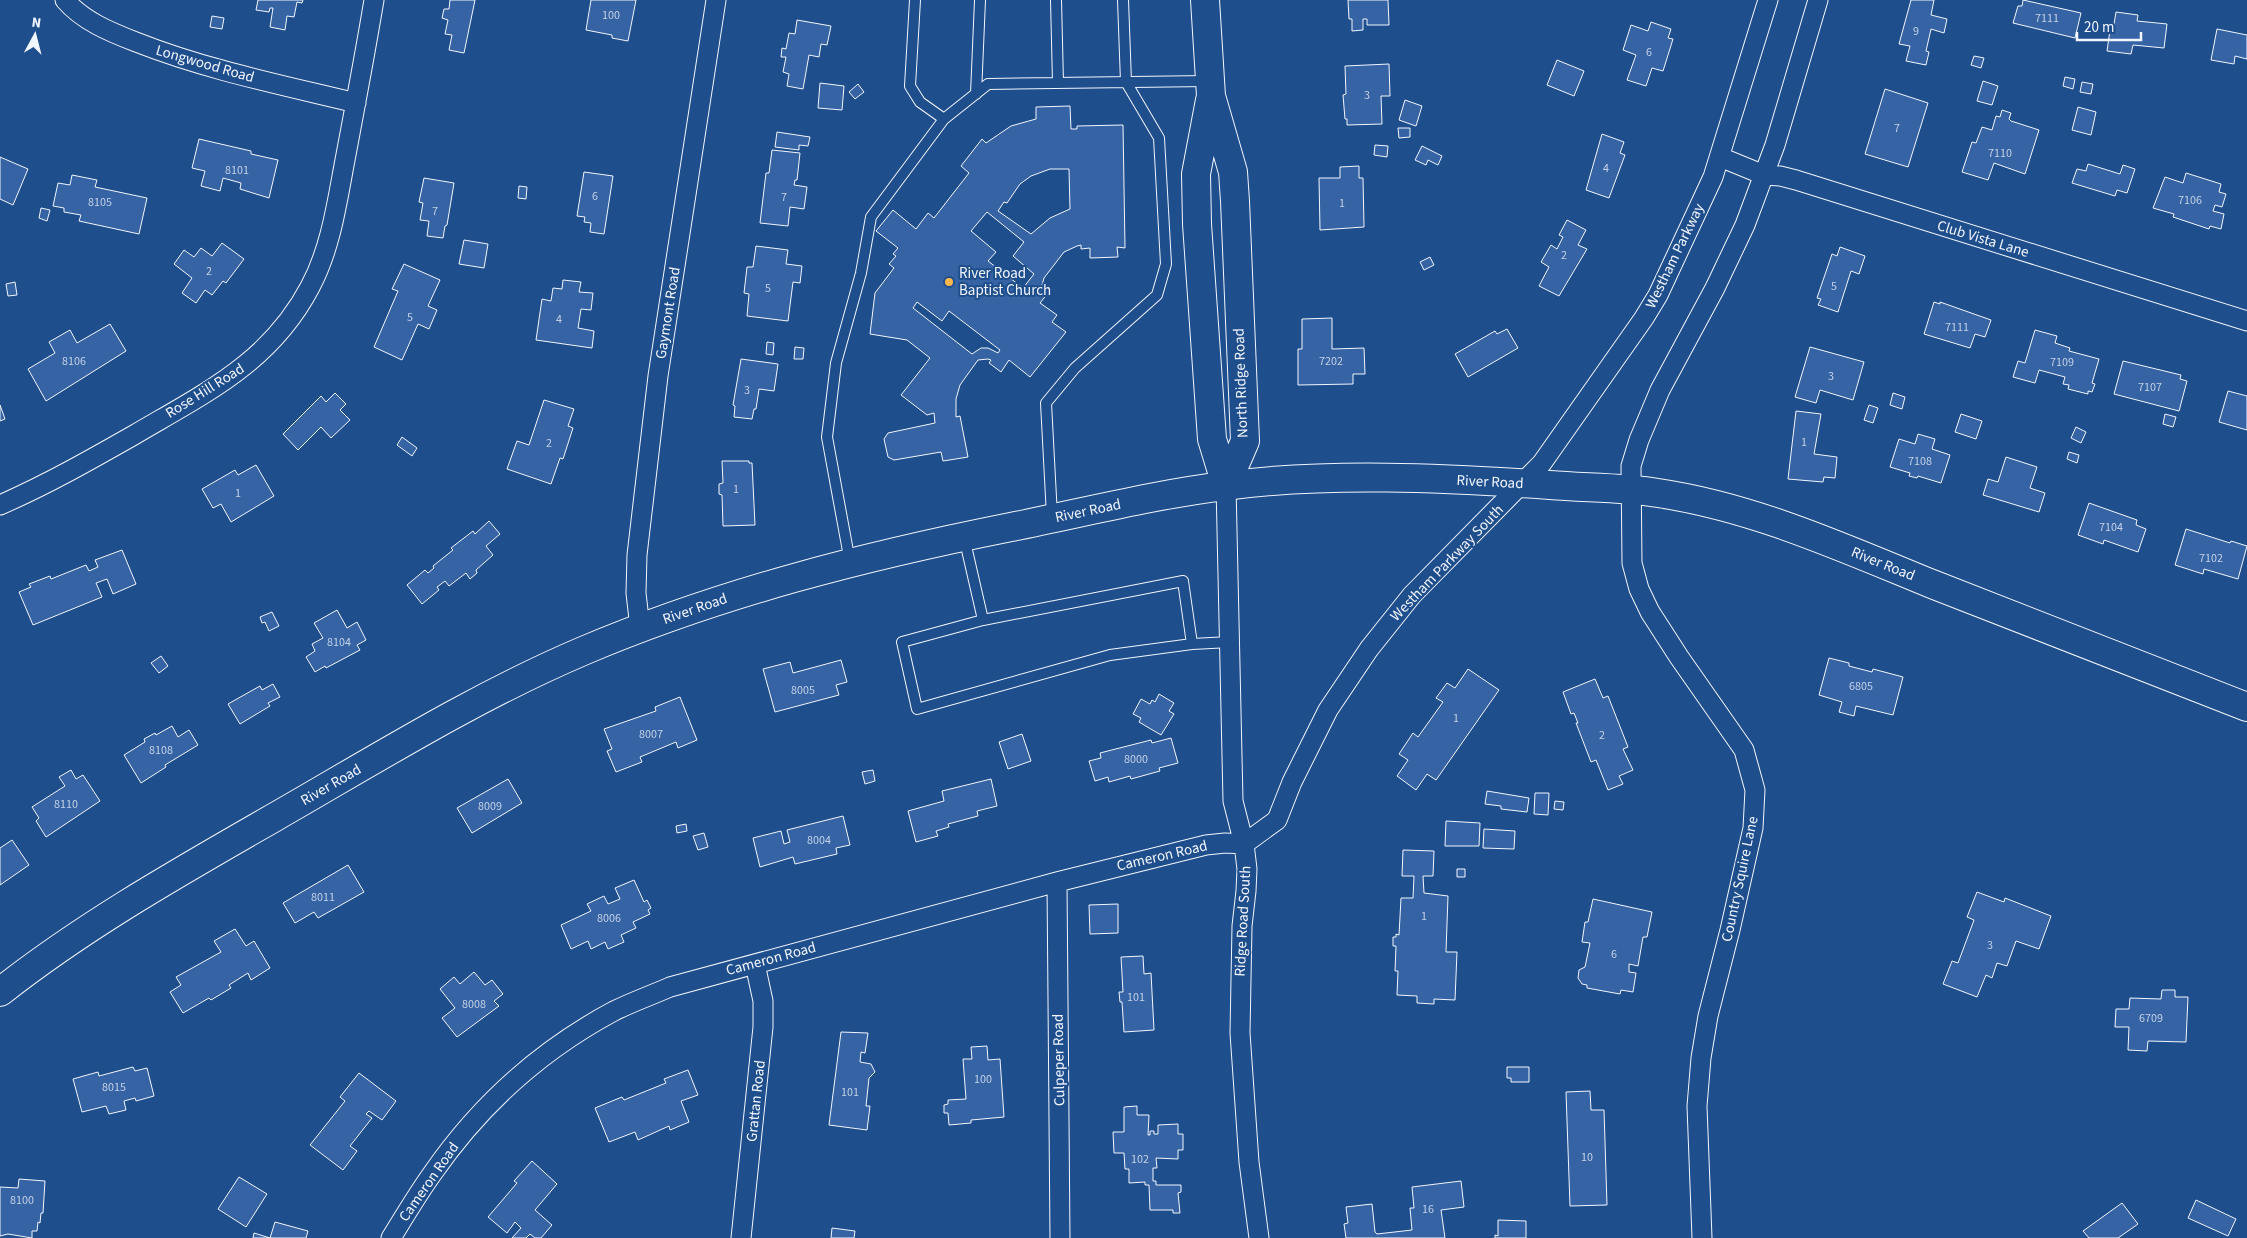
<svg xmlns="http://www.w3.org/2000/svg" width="2247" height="1238" font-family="'Source Sans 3',sans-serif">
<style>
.building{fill:#3563a3;stroke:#f2f6ff;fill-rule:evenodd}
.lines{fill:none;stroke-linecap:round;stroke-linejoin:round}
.lane-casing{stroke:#f2f6ff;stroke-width:12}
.street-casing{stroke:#f2f6ff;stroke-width:21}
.secondary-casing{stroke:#f2f6ff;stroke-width:30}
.lane{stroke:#1f4e8c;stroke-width:10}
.street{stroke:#1f4e8c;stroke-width:19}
.secondary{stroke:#1f4e8c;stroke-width:28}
.poi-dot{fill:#ffb74d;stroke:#1f4e8c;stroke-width:2}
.labels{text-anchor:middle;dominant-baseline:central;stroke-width:4;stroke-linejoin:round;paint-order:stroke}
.number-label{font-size:12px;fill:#c3d1e8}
.street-label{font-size:15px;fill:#f2f6ff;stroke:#1f4e8c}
.poi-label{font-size:15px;fill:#f2f6ff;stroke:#1f4e8c;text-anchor:start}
</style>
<rect width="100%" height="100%" fill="#1f4e8c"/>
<path class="building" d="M258,0h45l-1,3 -5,-1 -3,15 -7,-1 -2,14 -15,-3 3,-19h-3l-1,4 -13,-2z
M450,0h25l-11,53 -15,-3 3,-15 -7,-1 3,-14 -6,-2 2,-9h5z
M591,0h45l-8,41 -16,-3v-3l-26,-5z
M1348,0h40l1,25h-22v-6h-4v11l-11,1v-12h-3z
M1911,0h23l-3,15 16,4 -3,14 -13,-4 -5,22 3,1 -3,13 -20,-4 4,-15 -11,-2z
M2023,0l58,13 -6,25 -62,-15 5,-17h4z
M2116,12l22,3 -1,6 30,3 -3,24 -31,-3 -2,9 -24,-3 3,-21h3z
M212,16l12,2 -2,11 -12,-2z
M797,20l34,6 -4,19 -6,-1 -2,13 -10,-2 -6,34 -16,-3 2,-12 -6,-2 3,-15h-5l1,-9 4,1 3,-16 6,1z
M1651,22l20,7 -3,9 5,1 -10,32 -11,-3 -6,18 -19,-6 9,-25 -13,-5 8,-25 17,6z
M2217,29l30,6v24l-12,-3 -1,8 -23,-4z
M1974,56l10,2 -3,10 -10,-3z
M1557,60l27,11 -10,25 -27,-11z
M1389,64l1,32h-9l1,28 -35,1v-6h-2l-2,-24 3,-1 -1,-28z
M2065,77l10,2 -2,10 -10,-3z
M1983,81l15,5 -6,19 -15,-4z
M2082,82l11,2 -2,10 -11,-2z
M820,83l24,3 -2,24 -24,-2z
M858,84l6,8 -9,7 -6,-7z
M1885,89l43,14 -20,64 -43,-13z
M1405,100l17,6 -6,20 -17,-6z
M1070,106l1,23h6v-3l46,-1 2,123 -8,-1 1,10 -28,1v-10l-9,1v-4l-4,1 -13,6 -20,26 -2,7 6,8 -8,10 17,12 -5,7 14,10 -36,45 -21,-17 -8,12 -12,-9 2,-3 -3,-1 -10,1 -18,25 -4,14v18l4,-1 8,41 -25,4 -2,-9 -47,8 -6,-3 -4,-18 4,-6 47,-10 -1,-10 -7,2 -26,-20 29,-37 -23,-18 -37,-6 5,-41 19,-25 -5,-4 7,-8 -3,-2 5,-6 -22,-17 17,-21 23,19 12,-16 6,5 35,-45 -8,-7 21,-27 4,4 25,-17 25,-7v-12zM1050,169h19l1,40 -20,9 -19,16 -33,-23 6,-9 3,1 13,-19 11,-8zM987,212l37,30 -11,14 21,18 -11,14 -35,-27 8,-9 -25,-21zM917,302l25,19 7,-10 51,39 -2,3 -10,-5h-7l-9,6 -59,-46z
M2078,107l18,5 -5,23 -19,-5z
M2002,110l9,3 -2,6 2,2 28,9 -14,44 -31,-11 -6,17 -26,-8 10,-30 4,1 6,-16 10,3 4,-14 4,1z
M1398,128h12v9l-11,1z
M777,132l33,5 -2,9 -9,-1v5l-24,-3z
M1602,134l22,8 -4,11 5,2 -16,43 -23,-8z
M199,139l52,12v3l27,6 -9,38 -29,-9 1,-6 -18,-5 -3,13 -19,-5 4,-15 -13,-3z
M1375,145l13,1 -1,11 -13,-2z
M1422,146l20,10 -4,9 -10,-5 -2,5 -11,-5z
M772,150l28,3 -3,27h-2l-1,5 13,2 -3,22 -14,-2 -2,19 -28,-3 6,-50h3z
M0,157l28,12 -15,36 -13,-6z
M2088,164l32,10 3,-9 12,4 -8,24 -10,-3 -2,6 -43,-13 5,-14 9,2z
M1359,166v12h4l1,49 -44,3 -1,-52h21v-11z
M584,172l29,4 -9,58 -14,-2 1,-9 -7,-1 1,-5 -8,-1z
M2186,173l35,11 -2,8 7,2 -4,13 -7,-2 -2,6 11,3 -3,15 -11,-3 -1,3 -36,-12 1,-3 -21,-6 12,-31 18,6z
M72,175l25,5 -2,7 52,11 -8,36 -60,-13 2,-6 -17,-3v-4l-11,-2 5,-23 12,2z
M424,178l30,5 -7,42 -2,1 -2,12 -16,-2 2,-15 -9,-1 3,-17 -4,-1z
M519,186l8,1 -1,12 -8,-1z
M41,208l9,2 -3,11 -8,-3z
M1567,220l19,10 -8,15 9,4 -28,47 -20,-10 10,-19 -8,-5 10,-17 6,4 6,-12 -4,-2z
M464,240l24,4 -4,24 -25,-4z
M222,243l22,16 -18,24 -3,-2 -11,14 -7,-5 -9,13 -14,-10 10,-15 -18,-14 10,-14 10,7 7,-9 11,8z
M756,246l32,4 -2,14 16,2 -2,17 -7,-1 -5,39 -41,-5 2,-22 -5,-1 3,-26h6z
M1840,247l25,9 -6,18 -8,-3 -13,41 -20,-7 3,-6 -4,-1 15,-44 5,2z
M1430,257l4,8 -10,5 -4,-8z
M404,264l36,16 -12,26 9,4 -8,19 -11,-5 -16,36 -28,-13 24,-56 -6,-2z
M563,280l18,2 -2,10 14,1 -2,17 -10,-1 -3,19 16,3 -2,17 -56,-8 6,-41 9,2 2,-13 9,1z
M15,282l2,13 -9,1 -2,-12z
M1934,302l6,2v-2l51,18 -6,17 -10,-3 -5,14 -46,-14z
M1332,318v31l32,-1 1,26h-12v10l-55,1v-36h4v-30z
M110,324l16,27 -80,50 -18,-32 27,-16 -6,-11 21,-12 7,13z
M1507,329l11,19 -50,29 -13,-23 40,-23 2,3z
M2035,330l22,6 -2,7 15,5 -1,3 30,8 -7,24 3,1 -3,8 -4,-1v3l-20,-5 1,-4 -6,-1 2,-7 -26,-7 -4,13 -22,-6 5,-16 7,2z
M767,342l7,1 -1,12 -7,-1z
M795,347l9,1 -1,11h-9z
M1810,347l54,15 -11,38 -33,-10 -4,13 -21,-6z
M741,359l37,5 -4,27 -15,-2 -3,20h-2l-2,10 -18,-2 1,-11 -2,-1z
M2123,361l58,14 -1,4 7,2 -8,30 -65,-17z
M2228,391l19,5v34l-28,-8z
M335,393l11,11 -6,6 10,10 -19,18 -10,-11 -23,23 -15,-16 38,-38 5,6z
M1893,393l12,4 -3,12 -12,-4z
M544,400l30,9 -6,17 5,2 -10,31 -3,-1 -9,26 -44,-15 10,-28 12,4z
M0,405l5,14 -5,2z
M1869,405l9,3 -5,15 -9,-3z
M1796,411l25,3 -7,40 23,3 -2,21 -11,-1 -1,5 -35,-3z
M1961,414l21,7 -6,18 -21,-7z
M2165,414l11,3 -3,10 -10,-3z
M2076,427l10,5 -5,11 -10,-5z
M1918,434l17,5 -3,10 18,6 -9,28 -23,-7 -1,2 -8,-2 1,-3 -20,-6 9,-28 16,5z
M402,437l15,11 -5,8 -15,-11z
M2069,452l10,3 -2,8 -10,-4z
M2006,457l31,10 -7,21 15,5 -6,19 -56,-17 5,-16 10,3z
M722,461h27v2h3l3,62 -32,1 -1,-31 -3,-1v-10l4,-1z
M256,465l18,31 -43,26 -10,-18 -8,4 -11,-19 33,-19 3,5z
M2089,503l48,17 -1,5 10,4 -8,23 -34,-12 -1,4 -25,-9z
M489,521l11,13 -14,12 7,9 -17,15 1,3 -7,6 -4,-6 -17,13 -4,-5 -8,6 2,3 -17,14 -15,-19 18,-15 3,3 6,-5 -1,-2 20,-16 -2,-2 22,-17 2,3z
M2186,529l44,14 1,-2 16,5 -9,33 -34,-10 -1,5 -28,-9z
M122,550l14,34 -23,10 -6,-15 -11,4 6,14 -69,28 -14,-33 12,-5 -2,-3 21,-8 1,3 35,-14 3,6 9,-4 -3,-7z
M337,610l10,18 10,-6 9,18 -9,5 3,5 -34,18 -1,-2 -10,6 -9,-15 9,-6 -3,-7 11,-6 -9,-15z
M272,612l7,14 -10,5 -4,-9 -3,1 -2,-6z
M161,656l7,10 -9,7 -8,-10z
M1829,658l20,5v3l23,6 1,-3 30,8 -10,38 -37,-9 -2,10 -15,-4 3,-10 -23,-7z
M841,660l6,22 -11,3 3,10 -64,17 -12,-43 27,-7 3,11z
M1468,669l31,21 -63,90 -9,-6 -11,16 -19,-14 11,-16 -9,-6 14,-21 5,4 25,-35 -7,-4 11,-15 8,5z
M1595,679l8,19 5,-2 20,51 -5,2 10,21 -14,6 4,8 -15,6 -12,-30 -5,2 -15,-39h2l-4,-10 -3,1 -8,-22z
M273,684l7,13 -12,6 2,3 -30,18 -12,-20 32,-18 2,4z
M1159,694l15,9 -5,8 5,3 -13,21 -22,-13 2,-4 -8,-4 8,-15 9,5 2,-4 3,2z
M680,697l17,43 -19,8 -2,-6 -36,15 2,5 -26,10 -9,-21 5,-2 -8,-20 52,-18 -1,-4z
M172,726l6,11 11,-7 9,15 -33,20 1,2 -25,16 -17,-28 21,-13 -1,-3 11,-6 1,2z
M1022,734l9,27 -23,8 -9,-27z
M1171,738l7,25 -19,5 1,3 -29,8 -1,-3 -21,6 -1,-5 -13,4 -6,-20 12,-3 -1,-5 51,-13 1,3z
M71,770l5,9 7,-4 17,26 -54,36 -10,-16 3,-3 -7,-11 33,-21 -6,-9z
M873,770l2,11 -10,3 -3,-12z
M508,779l14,24 -50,30 -15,-25z
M991,779l6,27 -20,5 1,5 -30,8 1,3 -13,4 2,5 -22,6 -8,-31 36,-10 -2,-10z
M1487,791l42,7 -2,14 -26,-3v-3l-16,-2z
M1535,793h14l-1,22 -14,-1z
M1555,801l9,1 -1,8 -9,-1z
M843,816l7,29 -14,3 1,6 -42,10 -2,-7 -33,10 -7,-29 28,-7 3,13 6,-2 -3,-12z
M1446,821l34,2 -1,23h-34z
M686,824l1,7 -10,2 -1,-7z
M1484,829l31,2 -1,18 -31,-1z
M704,833l4,14 -10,3 -5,-14z
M12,840l17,25 -29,20v-37z
M1403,850l31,1 -1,25h-10l1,17 24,3 -2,56h11l-2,48 -21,-1v5l-17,-1v-7l-20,-1 1,-24h-3l1,-25h-3v-9h3v-3l3,1 2,-37h12l1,-22h-12z
M348,865l16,27 -46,26 -4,-6 -19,11 -12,-20z
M1457,869h8v8h-8z
M634,880l10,22 3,-2 4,8 -3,2 2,4 -17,8 3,6 -15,7 3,7 -16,7 -3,-7 -14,7 -3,-8 -17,8 -10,-24 30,-14 -4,-7 17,-8 4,8 12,-5 -5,-11z
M1977,892l27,10 1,-4 46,18 -12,33 -23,-8 -9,25 -10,-3 -5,15 -6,-3 -9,22 -34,-13 9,-23 6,2 16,-43 -7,-3z
M1593,899l59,13 -5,25h-4l-5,29 -9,-2v8l7,1 -3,19 -12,-2 -1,4 -33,-6v-3l-5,-1 -4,-6 1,-8 6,-3 5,-24 -8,-1 3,-20h3z
M1118,904v29l-28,1 -1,-29z
M235,929l11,17 8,-5 16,27 -19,12 -3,-7 -19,12 2,3 -20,12 -2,-2 -26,15 -13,-21 11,-7 -5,-8 45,-25 -7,-11z
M1143,956l1,18 7,-1 3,57 -30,2 -2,-30h-2l-1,-10h4l-2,-35z
M474,972l11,13 7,-5 11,14 -9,7 5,5 -42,31 -15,-19 13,-10 -15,-19 14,-12 6,7z
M2162,990h13v7h13l-2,45 -38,-1 -1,10 -19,-1 1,-23h-14l1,-18h13l1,-11 31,1z
M841,1032l27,1 -3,20 -4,-1 -1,10 11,2 4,8 -6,6 -3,28h4l-3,24 -38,-5z
M987,1046l1,14 12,-1 4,58 -33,3v3l-22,2 -1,-12h-4v-8l4,-1v-4l18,-1 -3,-40h9l-1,-12z
M133,1067l2,4 12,-3 7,28 -18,5 -1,-3 -11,3 2,9 -17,4 -3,-8 -24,6 -9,-33 25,-7 1,4z
M1507,1067h22v15h-18v-4h-4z
M688,1070l10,25 -17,6 8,21 -19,8 -1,-4 -31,14 -3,-8 -26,10 -14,-34 27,-11 2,3 42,-17 -2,-4z
M359,1073l37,28 -14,19 -13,-9 -3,3 6,4 -22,28 7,5 -14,19 -33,-25 35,-44 -5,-4z
M1590,1091l1,19h13l3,95 -37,1 -4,-114z
M1137,1106v9h12l-1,20h2v-4h4v3h4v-9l20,-1v10h5v16h-5v9l-22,-1 1,10h-4v13h3v4h25v7l-3,1 2,20h-7v-3h-23l-1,-25h-4v-3l-16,1v-14h-4l-1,-16h-10l-1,-21h11v-25z
M532,1161l25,23 -22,26 17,15 -11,13h-6l-5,-4 -4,4h-14l9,-10 -6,-6 -8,11 -19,-16 29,-34 -3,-2z
M239,1177l28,17 -21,33 -28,-18z
M19,1179l26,2 -2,32h-2l-1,10 -2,-1 -1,9h-5v7l-24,-4 -8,2v-49l18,1z
M1461,1181l3,26 -23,3 4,28h-99l-2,-14 4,-1 -2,-16 26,-3 3,28 2,2 35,-4 -2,-22h4l-2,-21z
M2196,1200l40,19 -8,17 -40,-18z
M2122,1203l16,21 -20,14h-29l-6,-7z
M1498,1220l28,1v17h-31v-3l3,1z
M275,1222l33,9 -2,7h-53l1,-5 16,5z
M832,1228l23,3 -1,7h-23z"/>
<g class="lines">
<g class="lane-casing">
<path id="lane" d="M915,0l-5,86 10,16 24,17
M1056,0l2,83
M976,94l4,-94
M1052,516l-6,-113 29,-35 82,-73 9,-31 -7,-126 -33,-56 -3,-82
M964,537l19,83 200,-39 9,63 38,-2
M850,562l-23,-125 9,-74 25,-90 10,-56 73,-98 44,-35 220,-3
M983,620l-81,22 15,67 193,-54 82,-11"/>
</g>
<g class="street-casing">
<path id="street" d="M65,0c18,21 45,32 71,42 71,28 146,43 220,61
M1720,157l44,18 16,1 16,4 451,141
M1226,485l7,316 11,43 3,25 -1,22 -4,35 -2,107 9,129 10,76
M0,505c46,-20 90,-45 134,-70 71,-42 136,-72 176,-148 21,-39 27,-85 35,-127 10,-53 20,-106 29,-160
M640,628l-4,-35 1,-38 21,-179 58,-376
M1057,882l3,356
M391,1238c13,-21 26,-43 41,-64 47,-68 109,-124 182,-163 18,-9 38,-16 56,-24l387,-105 149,-37 19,-2 19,1 33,-24 15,-38 36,-72 41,-61 43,-54 130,-132 102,-145 14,-23 55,-118 55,-177
M741,1238l22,-211v-26l-8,-37
M1702,1238l-5,-132 4,-48 7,-42 22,-86 23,-102 2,-38 -11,-40 -65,-93 -29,-45 -11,-23 -7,-26 -1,-97 8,-26 21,-50 55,-102 30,-63 30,-80 43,-145"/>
</g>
<g class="secondary-casing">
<path id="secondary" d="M1205,0l6,96 22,76 2,29 10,240 -19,44
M1210,100l-14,74 1,50 15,215 14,46
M0,992c85,-67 181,-121 275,-175 101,-58 200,-120 308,-166 137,-58 282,-95 428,-124 71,-14 141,-32 213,-41 103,-14 222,-8 326,-1 35,3 72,2 108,8 95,14 186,55 274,91 105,42 210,83 315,123"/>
</g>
<use href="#lane" class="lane"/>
<use href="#street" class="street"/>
<use href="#secondary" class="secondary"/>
</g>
<circle class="poi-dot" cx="949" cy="282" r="5"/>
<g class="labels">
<g class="number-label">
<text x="611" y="15">100</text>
<text x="2047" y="18">7111</text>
<text x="1916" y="31">9</text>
<text x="1649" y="52">6</text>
<text x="1367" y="95">3</text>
<text x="1897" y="128">7</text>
<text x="2000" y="153">7110</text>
<text x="1606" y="168">4</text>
<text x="237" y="170">8101</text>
<text x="595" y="196">6</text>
<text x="784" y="197">7</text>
<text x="2190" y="200">7106</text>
<text x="100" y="202">8105</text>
<text x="1342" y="203">1</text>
<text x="435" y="211">7</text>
<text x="1564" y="255">2</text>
<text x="209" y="271">2</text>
<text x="1834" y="286">5</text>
<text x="768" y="288">5</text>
<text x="410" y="317">5</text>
<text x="559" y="319">4</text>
<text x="1957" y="327">7111</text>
<text x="74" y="361">8106</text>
<text x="1331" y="361">7202</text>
<text x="2062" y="362">7109</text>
<text x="1831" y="376">3</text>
<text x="2150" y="387">7107</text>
<text x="747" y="390">3</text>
<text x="1804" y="442">1</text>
<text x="549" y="443">2</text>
<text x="1920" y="461">7108</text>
<text x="736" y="489">1</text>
<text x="238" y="493">1</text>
<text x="2111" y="527">7104</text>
<text x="2211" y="558">7102</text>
<text x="339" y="642">8104</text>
<text x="1861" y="686">6805</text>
<text x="803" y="690">8005</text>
<text x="1456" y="718">1</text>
<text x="651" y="734">8007</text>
<text x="1602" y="735">2</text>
<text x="161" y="750">8108</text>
<text x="1136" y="759">8000</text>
<text x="66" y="804">8110</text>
<text x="490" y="806">8009</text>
<text x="819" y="840">8004</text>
<text x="323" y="897">8011</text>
<text x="1424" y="916">1</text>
<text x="609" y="918">8006</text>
<text x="1990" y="945">3</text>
<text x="1614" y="954">6</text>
<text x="1136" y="997">101</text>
<text x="474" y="1004">8008</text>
<text x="2151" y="1018">6709</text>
<text x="983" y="1079">100</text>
<text x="114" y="1087">8015</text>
<text x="850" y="1092">101</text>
<text x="1587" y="1157">10</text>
<text x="1140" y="1159">102</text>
<text x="22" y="1200">8100</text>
<text x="1428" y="1209">16</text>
</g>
<g class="street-label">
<text transform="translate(205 64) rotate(16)">Longwood Road</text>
<text transform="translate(1983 239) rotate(17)">Club Vista Lane</text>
<text transform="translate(1675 256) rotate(-64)">Westham Parkway</text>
<text transform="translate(668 313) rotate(-81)">Gaymont Road</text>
<text transform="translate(1241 383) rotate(-92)">North Ridge Road</text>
<text transform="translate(205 391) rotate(-32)">Rose Hill Road</text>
<text transform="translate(1490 482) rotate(3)">River Road</text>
<text transform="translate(1088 511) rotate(-12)">River Road</text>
<text transform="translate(1447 563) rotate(-46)">Westham Parkway South</text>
<text transform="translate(1883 564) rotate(22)">River Road</text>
<text transform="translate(695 609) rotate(-19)">River Road</text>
<text transform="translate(331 785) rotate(-30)">River Road</text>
<text transform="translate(1162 856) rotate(-13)">Cameron Road</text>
<text transform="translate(1740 879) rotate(-78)">Country Squire Lane</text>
<text transform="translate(1243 921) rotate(-87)">Ridge Road South</text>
<text transform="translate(771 959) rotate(-15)">Cameron Road</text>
<text transform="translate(1059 1060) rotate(-91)">Culpeper Road</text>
<text transform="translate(756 1101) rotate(-84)">Grattan Road</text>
<text transform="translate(429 1182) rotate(-55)">Cameron Road</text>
</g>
<g class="poi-label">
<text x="959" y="273">River Road<tspan x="959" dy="17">Baptist Church</tspan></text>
</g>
</g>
<g transform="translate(35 35) rotate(7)" stroke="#1f4e8c" stroke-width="4" paint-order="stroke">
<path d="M0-4L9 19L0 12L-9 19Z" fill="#f2f6ff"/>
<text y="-8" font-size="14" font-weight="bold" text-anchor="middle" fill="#f2f6ff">N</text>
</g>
<path d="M2077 32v8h64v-8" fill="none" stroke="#f2f6ff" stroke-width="2.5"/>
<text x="2084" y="32" font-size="15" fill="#f2f6ff" stroke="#1f4e8c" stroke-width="4" paint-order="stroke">20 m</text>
</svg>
